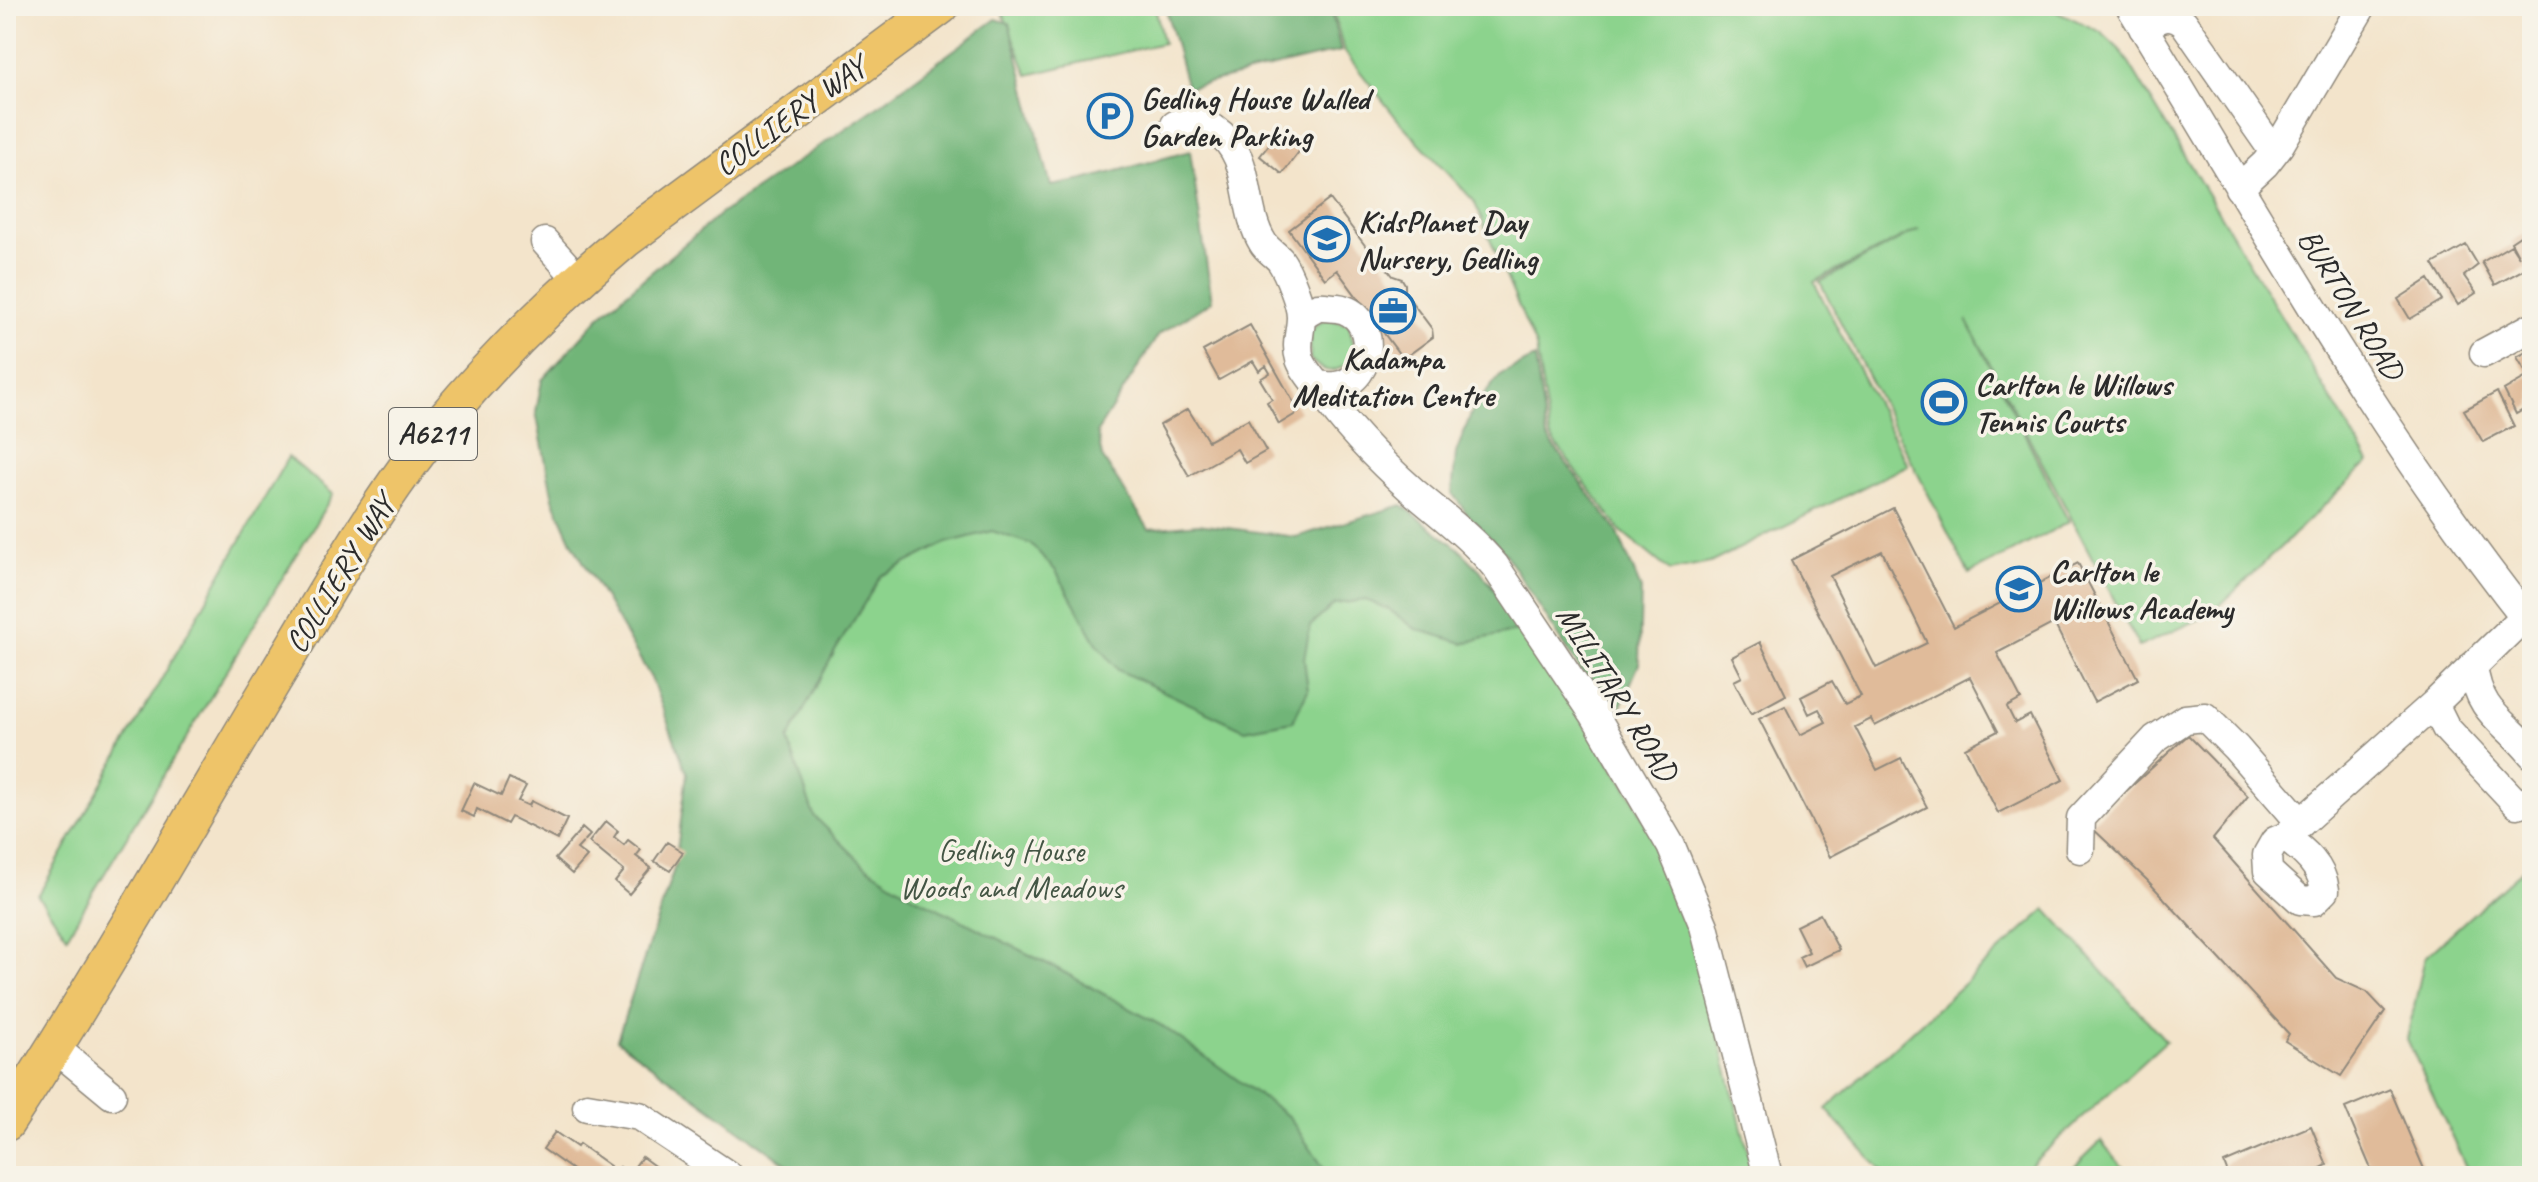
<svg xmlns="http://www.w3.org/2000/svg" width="2538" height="1182" font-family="Caveat,sans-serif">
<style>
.green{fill:#8cd38d;stroke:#5c7f5c;stroke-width:2}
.forest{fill:#71b578;stroke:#4e7052;stroke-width:2}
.building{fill:#e0bb9a;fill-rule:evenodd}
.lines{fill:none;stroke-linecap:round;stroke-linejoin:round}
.minor-casing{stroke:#8f887b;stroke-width:31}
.major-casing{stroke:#8f887b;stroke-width:39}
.minor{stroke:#fff;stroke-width:28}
.major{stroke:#eec469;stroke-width:36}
.labels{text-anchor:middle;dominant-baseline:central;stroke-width:7;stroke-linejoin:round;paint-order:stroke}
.shield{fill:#f7f3e8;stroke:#686764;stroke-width:2}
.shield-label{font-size:30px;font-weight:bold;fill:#2b2b2b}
.poi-label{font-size:32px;font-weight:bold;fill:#2b2b2b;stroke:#f7f3e8;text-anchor:start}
.street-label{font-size:32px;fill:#2b2b2b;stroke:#f7f3e8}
.park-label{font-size:32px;fill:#435544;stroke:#f7f3e8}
</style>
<rect width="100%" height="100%" fill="#f7f3e8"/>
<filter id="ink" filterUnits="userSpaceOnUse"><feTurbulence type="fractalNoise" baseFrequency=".0125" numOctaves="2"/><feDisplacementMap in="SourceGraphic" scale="16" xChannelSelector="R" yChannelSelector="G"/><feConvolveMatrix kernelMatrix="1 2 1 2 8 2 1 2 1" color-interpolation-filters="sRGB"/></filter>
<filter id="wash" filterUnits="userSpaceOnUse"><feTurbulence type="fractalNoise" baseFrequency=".006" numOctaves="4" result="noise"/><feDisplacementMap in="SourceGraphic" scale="32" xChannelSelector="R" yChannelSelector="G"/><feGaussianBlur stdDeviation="1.8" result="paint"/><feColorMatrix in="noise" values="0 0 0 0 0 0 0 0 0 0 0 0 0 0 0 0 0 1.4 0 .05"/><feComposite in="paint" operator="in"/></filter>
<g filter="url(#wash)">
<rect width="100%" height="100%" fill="#f3e4cb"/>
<path class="green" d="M1000,6h155l8,37 -135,32z
M1332,6h714l55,26 21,20 247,410 -158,152 -72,33 -172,-327 102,202 -100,52 -149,-292 99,-53 -105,53 94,183 -198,98 -40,8 -49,-40 -71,-95 -14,-89 -62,-146 -75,-80 -55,-70z
M1329,319l20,6 7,29c-16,17 -27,25 -46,5l1,-29 8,-7z
M288,457l45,37 -266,442 -29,-40z
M934,488l269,130 287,-36 143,215 39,83 30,91 52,205h-951l-186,-136 58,-174 4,-29z
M2532,861v315h-62l-63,-137 18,-82z
M2046,909l120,132 -148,135h-132l-60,-67z
M2101,1141l29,35h-65z"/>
<path class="forest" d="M1165,6h165l11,45 -154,37z
M996,19l13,4 42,163 33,-6 106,-29 22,150 -53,33 -62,98 5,25 47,72 49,-5 98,13 106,-32 57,44 21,21 42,60 -59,13 -47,-14 -28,-20 -22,-9 -31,4 -25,22 -6,33 4,31 -15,31 -48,9 -127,-60 -22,-28 -40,-71 -25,-27 -39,-13 -46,12 -65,33 -46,75 -47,89 26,76 49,48 50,32 145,73 106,58 125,90 40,59h-526l-186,-136 58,-174 12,-93 -36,-95 -78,-134 -20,-45 -17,-87 6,-32 61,-67 116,-98 152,-104z
M1535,358l12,79 70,94 24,58 -2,75 -25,58 -110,-170 -33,-33 -19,-26 4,-40 17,-44 28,-35z"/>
<g id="blocks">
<path class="building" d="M1279,132l22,17 -19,25 -22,-18z
M1330,199l46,61 3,-2 14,18 9,3 3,5v9l27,36 1,8 -30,22 -66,-89 -12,9 -36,-49z
M2526,232l6,11v22l-37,20 -13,-23 29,-17 8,12 -8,-15z
M2466,245l12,20 -14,11 12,17 -18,12 -25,-41z
M2429,279l13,21 -32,19 -12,-20z
M1250,325l49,87 -20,12 -12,-22 5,-3 -12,-20 10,-6 -4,-7 -7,5 -6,-10 -34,19 -16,-29z
M2532,349v20l-6,3 -9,-15z
M2532,374v31l-16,9 -12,-24z
M2497,392l17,34 -31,16 -19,-32z
M1188,409l20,32 40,-22 18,32 -21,12 -8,-14 -48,27 -29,-51z
M1893,508l61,119 124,-64 60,116 -44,23 -40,-79 -57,30 24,46 -14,8 8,16 15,-8 33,65 -65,33 -33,-65 33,-17 -28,-54 -95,49 -4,-7 -16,8 22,43 24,-12 26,49 -97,50 -71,-138 26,-13 15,29 26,-13 -7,-13 -10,5 -8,-17 31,-16 13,23 16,-8 -70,-136zM1882,551l45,92 -51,25 -46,-92z
M1760,642l26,53 -35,19 -17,-33 8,-4 -10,-20z
M2188,735l60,61 -35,43 123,139 31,14 18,19 -44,65 -56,-35 4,-7 -142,-154 -58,-55z
M509,778l17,8 -8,15 11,5 2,-5 36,18 -10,21 -46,-23 -4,7 -30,-15 -3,8 -13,-6 13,-28 27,13z
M606,821l12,10 -4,6 10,8 4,-5 13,10 -5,6 15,12 -22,26 -14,-12 9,-11 -35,-29z
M582,828l8,7 -13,14 10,8 -15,17 -17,-15z
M667,842l16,10 -13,19 -16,-10z
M1820,914l19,36 -35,17 -5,-10 10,-5 -13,-26z
M2390,1089l37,87h-53l-29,-68z
M2311,1126l16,39 -10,5 2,6h-90l-5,-13z
M555,1132l22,15 2,-3 31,22 -7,10h-22l-38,-27z
M642,1157l26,19h-55l7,-9 9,7z"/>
</g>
</g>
<g filter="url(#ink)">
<use href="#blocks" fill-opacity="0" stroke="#8f887b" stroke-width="2"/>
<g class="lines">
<g class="minor-casing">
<path id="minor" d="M2130,6c129,210 248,427 402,620
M2143,28c16,-9 24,-17 41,-5l90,129
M1175,125c14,-7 27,-5 39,4 41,27 26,77 49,114 4,7 12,11 17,17 8,11 21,44 21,57 0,15 -6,27 -1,42 3,10 13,21 20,30 26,39 59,72 94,103 28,24 57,45 81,74l99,148 77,132 33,80 64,250
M2239,188l26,-24 14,-18 83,-140
M545,242l33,37
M1301,317c5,-3 12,-8 17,-10 5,-1 13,1 19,1 42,5 38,73 -1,78 -6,1 -14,-1 -20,-1
M2484,353l48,-26
M2473,666c6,49 32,54 59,88
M2434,704l12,24 71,76 15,-4
M2285,837l149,-133 90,-87
M2285,837c19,14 37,29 40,53l-11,11 -14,-1 -32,-29 -1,-16 8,-14z
M2080,849l1,-31 74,-79 30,-20 20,-2 31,31 65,75
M54,1047l58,48
M587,1107l52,9 90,60"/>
</g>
<g class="major-casing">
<path id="major" d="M6,1123c97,-149 184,-304 276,-457 50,-83 97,-168 159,-243 56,-67 118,-128 185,-184l315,-233"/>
</g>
<use href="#minor" class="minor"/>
<use href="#major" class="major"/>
</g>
</g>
<defs>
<g id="parking-ring" transform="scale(2.3)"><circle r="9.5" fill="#f7f3e8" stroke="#1f6fb2" stroke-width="1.5"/><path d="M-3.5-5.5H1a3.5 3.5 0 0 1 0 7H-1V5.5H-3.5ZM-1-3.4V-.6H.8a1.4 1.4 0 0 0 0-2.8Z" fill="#1f6fb2"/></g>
<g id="school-ring" transform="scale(2.3)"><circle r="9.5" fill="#f7f3e8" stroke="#1f6fb2" stroke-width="1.5"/><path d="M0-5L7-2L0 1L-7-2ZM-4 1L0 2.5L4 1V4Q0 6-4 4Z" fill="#1f6fb2"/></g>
<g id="office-ring" transform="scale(2.3)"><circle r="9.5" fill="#f7f3e8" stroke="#1f6fb2" stroke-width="1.5"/><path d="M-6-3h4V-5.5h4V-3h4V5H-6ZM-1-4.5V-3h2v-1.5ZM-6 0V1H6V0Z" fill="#1f6fb2"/></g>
<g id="stadium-ring" transform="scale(2.3)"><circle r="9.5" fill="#f7f3e8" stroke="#1f6fb2" stroke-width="1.5"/><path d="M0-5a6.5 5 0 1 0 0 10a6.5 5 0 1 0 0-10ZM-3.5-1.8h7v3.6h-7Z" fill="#1f6fb2"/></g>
</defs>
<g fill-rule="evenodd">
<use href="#parking-ring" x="1110" y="116"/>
<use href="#school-ring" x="1327" y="239"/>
<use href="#office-ring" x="1393" y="311"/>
<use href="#stadium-ring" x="1944" y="402"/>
<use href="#school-ring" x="2019" y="589"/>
</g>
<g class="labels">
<rect class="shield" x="389" y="408" width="88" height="52" rx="6"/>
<g class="shield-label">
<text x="433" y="434">A6211</text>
</g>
<g class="poi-label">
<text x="1141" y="98">Gedling House Walled<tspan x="1141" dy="37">Garden Parking</tspan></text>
<text x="1358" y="221">KidsPlanet Day<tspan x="1358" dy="37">Nursery, Gedling</tspan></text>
<text x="1393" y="358" text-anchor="middle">Kadampa<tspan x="1393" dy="37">Meditation Centre</tspan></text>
<text x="1975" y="384">Carlton le Willows<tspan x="1975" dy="37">Tennis Courts</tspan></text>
<text x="2050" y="571">Carlton le<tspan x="2050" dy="37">Willows Academy</tspan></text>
</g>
<g class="street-label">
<text transform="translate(790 116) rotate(-36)">COLLIERY WAY</text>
<text transform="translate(2351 304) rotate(58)">BURTON ROAD</text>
<text transform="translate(340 574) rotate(-58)">COLLIERY WAY</text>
<text transform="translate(1617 693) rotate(58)">MILITARY ROAD</text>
</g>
<g class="park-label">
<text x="1011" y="850">Gedling House<tspan x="1011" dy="37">Woods and Meadows</tspan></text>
</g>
</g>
<rect width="2538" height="1182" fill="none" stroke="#f7f3e8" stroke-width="32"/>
</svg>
